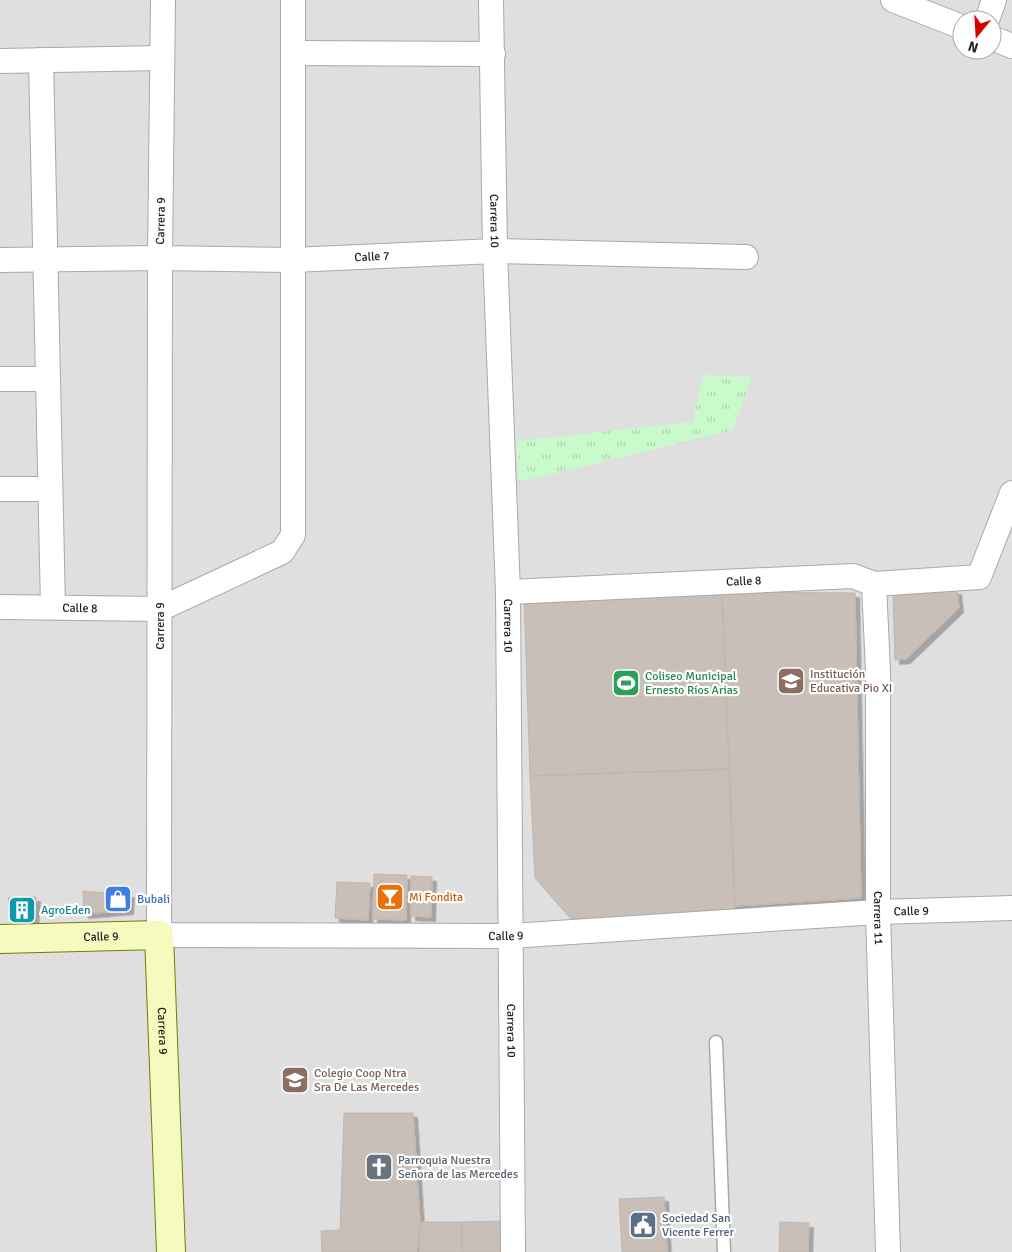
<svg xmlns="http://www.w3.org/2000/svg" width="1012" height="1252" font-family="Signika,sans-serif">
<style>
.residential{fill:#e0dfdf;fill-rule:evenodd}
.park{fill:url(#park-tufts)}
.building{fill:#c7bfb8;stroke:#c4b6ab;filter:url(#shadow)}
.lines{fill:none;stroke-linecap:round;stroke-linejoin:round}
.lane-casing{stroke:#a9a9a9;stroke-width:15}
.street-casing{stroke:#a9a9a9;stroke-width:26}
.secondary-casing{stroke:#707d05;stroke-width:30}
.lane{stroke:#fff;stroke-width:12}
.street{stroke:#fff;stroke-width:24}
.secondary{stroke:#f7fabf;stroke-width:28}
.labels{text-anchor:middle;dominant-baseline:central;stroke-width:4.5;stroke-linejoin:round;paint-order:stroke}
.street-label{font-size:12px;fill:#222;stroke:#fff}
.education-label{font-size:12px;fill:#785e54;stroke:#fff;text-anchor:start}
.leisure-label{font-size:12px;fill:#27864d;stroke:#fff;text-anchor:start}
.food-label{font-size:12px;fill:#c56008;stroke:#fff;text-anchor:start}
.shop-label{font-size:12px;fill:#366cbe;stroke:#fff;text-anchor:start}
.culture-label{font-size:12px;fill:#0d838f;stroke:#fff;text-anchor:start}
.worship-label{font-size:12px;fill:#5b616d;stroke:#fff;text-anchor:start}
.service-label{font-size:12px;fill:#4e5e75;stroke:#fff;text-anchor:start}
</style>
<defs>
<pattern id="park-tufts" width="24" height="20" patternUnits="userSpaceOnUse" patternTransform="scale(1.25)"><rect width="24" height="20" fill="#c8facc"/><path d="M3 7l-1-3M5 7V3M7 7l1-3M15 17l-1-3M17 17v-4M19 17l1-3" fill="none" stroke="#acd6af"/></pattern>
<filter id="shadow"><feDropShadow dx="4.5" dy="4.5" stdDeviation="0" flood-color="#0004"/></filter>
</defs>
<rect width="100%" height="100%" fill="#f2efe9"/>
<path class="residential" d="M0,0h1012v1252h-1012zM962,20h30v30h-30z"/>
<path class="park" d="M703,375l49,2 -19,53 -214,52 -3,-41 177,-19z"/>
<path class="building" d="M957,590l2,18 -53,51 -11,1 -2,-69z
M722,592l7,177 -199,7 -6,-178z
M722,592l133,1 6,305 -126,8z
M729,769l6,137 -6,9 -158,4 -36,-41 -5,-102z
M374,874l33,1 -1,45 -33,-1z
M411,876l21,1 -1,40 -20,-1z
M337,882l33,1 -2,37 -33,-2z
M83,891l24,2v19l-23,2z
M107,893h23l-1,17 -22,2z
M19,897h17l-2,25h-23l-3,-24z
M344,1113h69l7,109 -3,30h-95l-1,-21 19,-1z
M664,1197l3,55h-45l-3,-53z
M506,1221l1,31h-45v-30z
M420,1222h42v30h-42z
M780,1222l29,1 -1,29h-29z"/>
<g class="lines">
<g class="lane-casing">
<path id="lane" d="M716,1042l8,210"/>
</g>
<g class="street-casing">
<g id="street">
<path id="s1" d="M163,0l-3,258 -1,677 352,1 367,-24 134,-4"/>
<path id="s2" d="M491,0l4,251 13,341 5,660"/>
<path d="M893,0l69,27"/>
<path d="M987,20l7,-20"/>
<path d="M992,38l20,8"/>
<path d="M293,53l200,1"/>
<path d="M41,60l12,547"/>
<path d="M0,61l162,-3"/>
<path id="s3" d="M0,260l160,-2 132,2 203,-9 251,6"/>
<path d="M0,379h48"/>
<path d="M0,489h50"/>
<path id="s4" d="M874,584l4,87v241l10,340"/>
<path id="s5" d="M508,592l345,-16 21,8 105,-7 33,-84"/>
<path id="s6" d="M0,607l160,2 122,-57 11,-17v-535"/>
</g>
</g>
<g class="secondary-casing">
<g id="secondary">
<path id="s7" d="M0,939l159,-4 12,317"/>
</g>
</g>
<use href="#lane" class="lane"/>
<use href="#street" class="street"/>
<use href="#secondary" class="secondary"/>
</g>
<defs>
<g id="school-square" transform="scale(1.4375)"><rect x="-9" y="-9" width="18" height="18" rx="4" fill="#8d6e63" stroke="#fff"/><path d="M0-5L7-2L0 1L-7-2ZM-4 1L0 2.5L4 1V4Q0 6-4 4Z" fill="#fff"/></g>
<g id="stadium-square" transform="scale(1.4375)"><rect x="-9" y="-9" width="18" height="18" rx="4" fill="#2e9e5b" stroke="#fff"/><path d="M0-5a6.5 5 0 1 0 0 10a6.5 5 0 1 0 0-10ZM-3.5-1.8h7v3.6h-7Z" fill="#fff"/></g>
<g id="bar-square" transform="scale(1.4375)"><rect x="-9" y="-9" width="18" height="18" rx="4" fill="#e8710a" stroke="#fff"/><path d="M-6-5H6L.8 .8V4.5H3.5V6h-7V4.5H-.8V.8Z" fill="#fff"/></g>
<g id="shop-square" transform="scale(1.4375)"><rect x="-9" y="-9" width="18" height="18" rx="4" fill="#3f7fe0" stroke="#fff"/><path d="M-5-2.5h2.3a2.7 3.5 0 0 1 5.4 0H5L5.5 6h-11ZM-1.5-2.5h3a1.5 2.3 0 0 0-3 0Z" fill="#fff"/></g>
<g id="building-square" transform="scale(1.4375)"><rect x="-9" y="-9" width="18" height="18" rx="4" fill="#0f9aa8" stroke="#fff"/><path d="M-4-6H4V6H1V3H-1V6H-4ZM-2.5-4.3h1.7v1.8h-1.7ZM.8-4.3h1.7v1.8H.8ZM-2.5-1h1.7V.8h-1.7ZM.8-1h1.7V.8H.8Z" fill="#fff"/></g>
<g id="church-square" transform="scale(1.4375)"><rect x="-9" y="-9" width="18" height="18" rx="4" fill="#6b7280" stroke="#fff"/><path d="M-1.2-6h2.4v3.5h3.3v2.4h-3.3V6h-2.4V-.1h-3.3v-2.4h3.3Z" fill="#fff"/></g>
<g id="civic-square" transform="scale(1.4375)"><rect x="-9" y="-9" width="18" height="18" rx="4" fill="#5c6f8a" stroke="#fff"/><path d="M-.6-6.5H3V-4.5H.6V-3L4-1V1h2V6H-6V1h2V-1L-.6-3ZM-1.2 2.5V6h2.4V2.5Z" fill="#fff"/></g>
</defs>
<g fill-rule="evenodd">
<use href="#school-square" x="791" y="681"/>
<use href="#stadium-square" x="626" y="683"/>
<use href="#bar-square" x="390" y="897"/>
<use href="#shop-square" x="118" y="899"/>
<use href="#building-square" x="22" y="910"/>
<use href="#school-square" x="295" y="1080"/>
<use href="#church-square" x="379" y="1167"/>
<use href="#civic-square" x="643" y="1225"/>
</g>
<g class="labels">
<g class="street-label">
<text transform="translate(161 221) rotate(-89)">Carrera 9</text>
<text stroke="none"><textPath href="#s2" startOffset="221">Carrera 10</textPath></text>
<text stroke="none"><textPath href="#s3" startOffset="372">Calle 7</textPath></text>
<text stroke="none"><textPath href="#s5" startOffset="236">Calle 8</textPath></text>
<text stroke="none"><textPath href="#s6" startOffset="80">Calle 8</textPath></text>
<text transform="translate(160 626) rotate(-90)">Carrera 9</text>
<text stroke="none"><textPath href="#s2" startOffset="626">Carrera 10</textPath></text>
<text stroke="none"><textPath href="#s1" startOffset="1688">Calle 9</textPath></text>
<text stroke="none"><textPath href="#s4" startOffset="334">Carrera 11</textPath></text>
<text stroke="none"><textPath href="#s1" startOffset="1282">Calle 9</textPath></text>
<text stroke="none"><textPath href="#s7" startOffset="101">Calle 9</textPath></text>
<text stroke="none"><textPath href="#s7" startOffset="255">Carrera 9</textPath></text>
<text stroke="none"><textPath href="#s2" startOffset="1031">Carrera 10</textPath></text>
</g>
<g class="education-label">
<text x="810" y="674">Institución<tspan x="810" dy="14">Educativa Pio XI</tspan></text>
<text x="314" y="1073">Colegio Coop Ntra<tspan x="314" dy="14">Sra De Las Mercedes</tspan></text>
</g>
<g class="leisure-label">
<text x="645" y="676">Coliseo Municipal<tspan x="645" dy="14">Ernesto Ríos Arias</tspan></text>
</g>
<g class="food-label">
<text x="409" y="897">Mi Fondita</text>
</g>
<g class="shop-label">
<text x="137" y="899">Bubali</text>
</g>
<g class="culture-label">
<text x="41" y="910">AgroEden</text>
</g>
<g class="worship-label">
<text x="398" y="1160">Parroquia Nuestra<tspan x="398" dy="14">Señora de las Mercedes</tspan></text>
</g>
<g class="service-label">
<text x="662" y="1218">Sociedad San<tspan x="662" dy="14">Vicente Ferrer</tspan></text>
</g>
</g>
<g transform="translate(977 35) rotate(198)"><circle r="24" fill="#ffffff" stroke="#a7a7a7"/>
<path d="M0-4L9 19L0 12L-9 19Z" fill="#d40000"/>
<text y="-8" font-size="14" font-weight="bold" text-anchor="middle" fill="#222222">N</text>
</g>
</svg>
